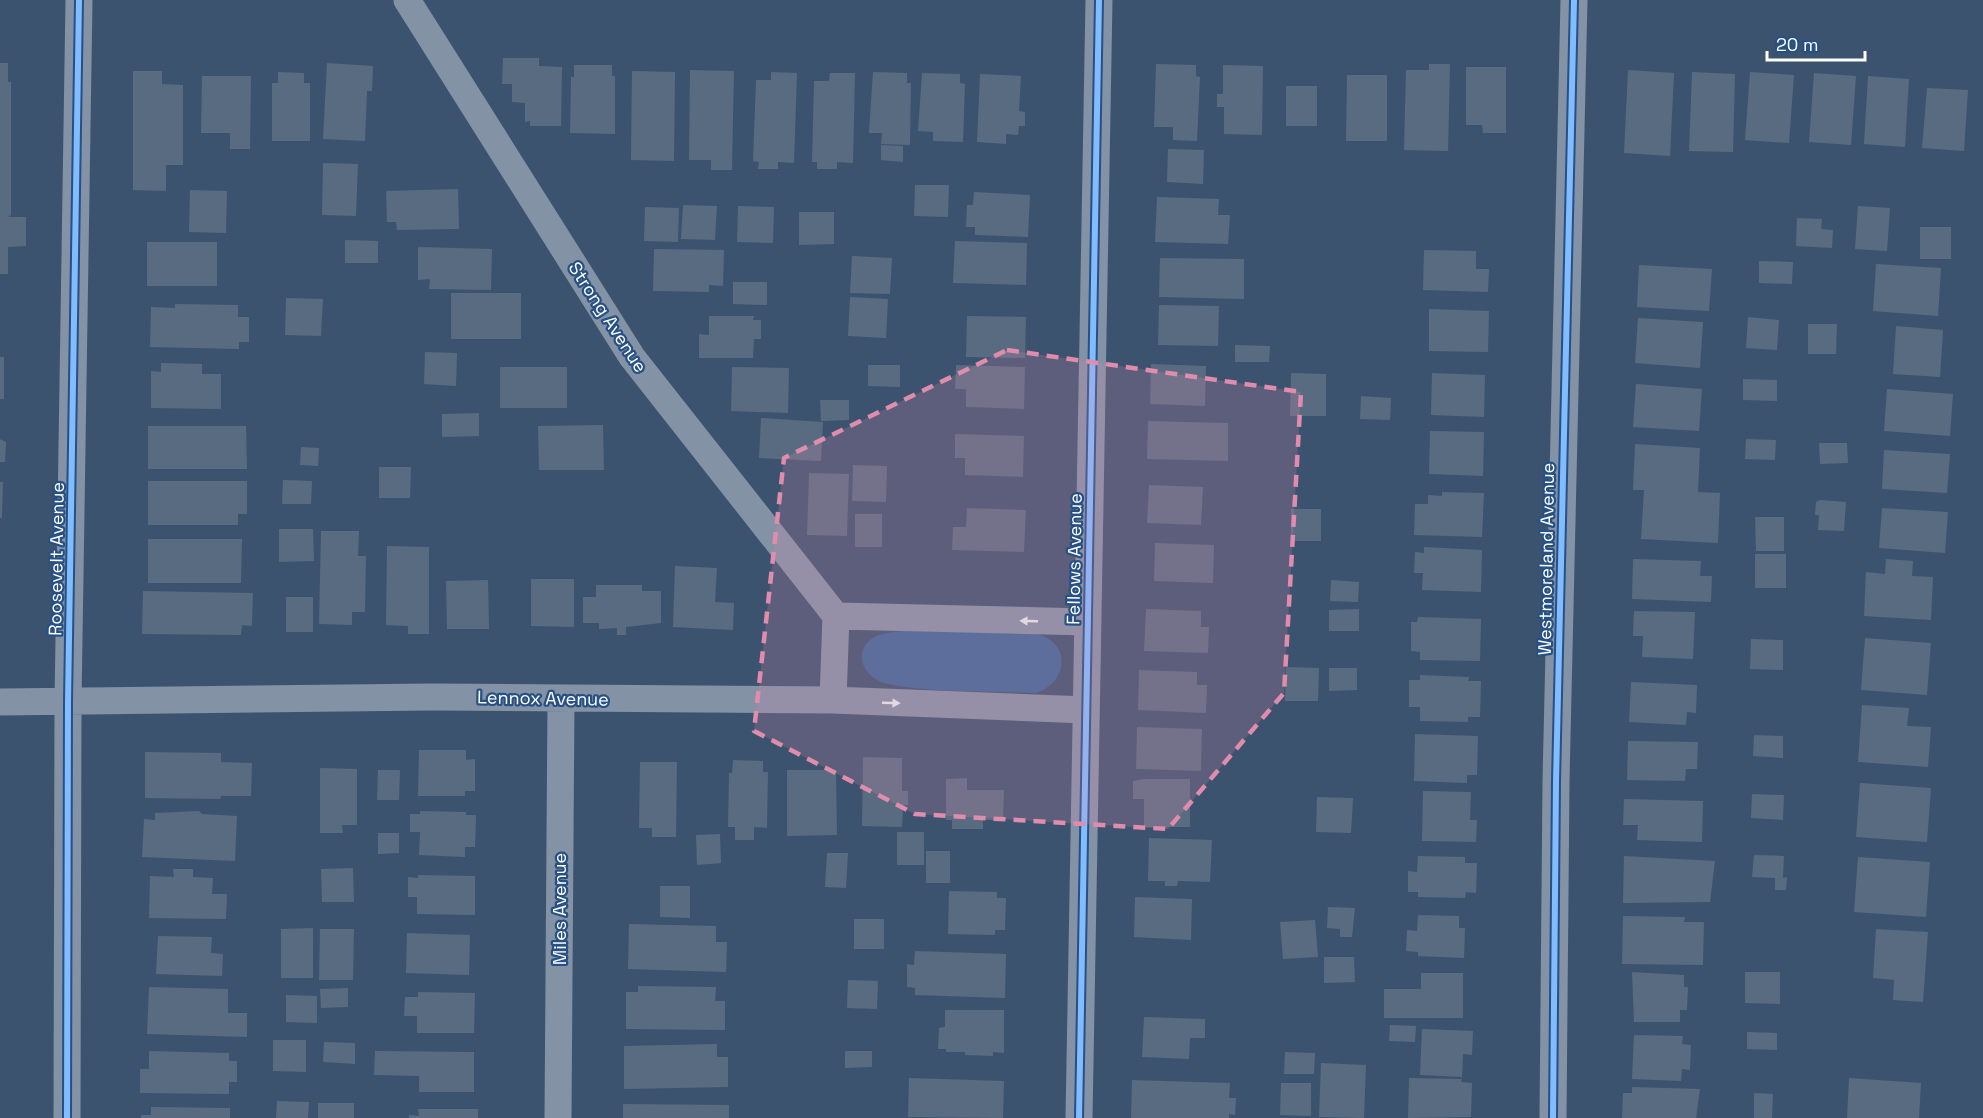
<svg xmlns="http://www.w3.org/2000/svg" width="1983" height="1118" font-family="'Space Grotesk',sans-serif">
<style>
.green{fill:#3c6799}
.building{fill:#596b81}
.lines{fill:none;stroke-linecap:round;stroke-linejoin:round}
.street{stroke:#8392a5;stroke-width:27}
.cycleway-casing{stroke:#275084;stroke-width:10}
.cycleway{stroke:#80bcff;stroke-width:6}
.oneway{fill:#e6e9ed}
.marked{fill:#e08cad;fill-opacity:0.2;stroke:#e08cad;stroke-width:4.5;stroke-dasharray:12 8;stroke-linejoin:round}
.labels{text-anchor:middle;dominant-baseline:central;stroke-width:4.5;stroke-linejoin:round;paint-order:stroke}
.street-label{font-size:18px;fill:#fff;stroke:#275084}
</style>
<rect width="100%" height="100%" fill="#3c536f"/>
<path class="green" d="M906,631c31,0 62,1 93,2 12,0 26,-2 38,1 35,9 31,48 -1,59 -46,-2 -104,0 -148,-9 -20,-4 -37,-27 -18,-44 10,-8 24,-8 36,-9z"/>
<path class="building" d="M503,58h36v8l23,1 -1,59h-31v-5l-5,1v-19l-13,-1v-18h-10z
M0,63h8v19h3v133l-3,2h18v29l-18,1v27h-8z
M327,63l46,3 -1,25h-5l-2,50 -42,-2z
M1156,64l40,1v11l4,1 -3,64 -24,-1v-13h-19z
M1429,64h21l-2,87 -44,-1 2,-80h23z
M574,65h38v11h3v58l-45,-1 1,-56h3z
M1223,65l40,1 -1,69 -38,-1v-27h-7v-13h6z
M1466,67h40v66h-23l-1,-8h-16z
M690,70l44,1 -2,99h-21v-10h-22z
M1628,70l46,3 -4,83 -46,-3z
M133,71h29v13l21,1v80h-17v26l-33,-1z
M632,71l43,1 -1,89 -43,-1z
M278,72l26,1v10h6v58h-38v-58h6z
M771,72l26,1 -3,90 -16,-1v7h-20l1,-7 -6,-1 3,-81h15z
M873,72l34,1v10h4l-1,62 -29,-1 1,-11h-13z
M1692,72l43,2 -2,78 -44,-1z
M1750,72l44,3 -5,68 -44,-3z
M830,73h25l-2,90 -16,-1v7h-20v-7h-5l2,-81h15z
M922,73l38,1v9l5,1 -2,58 -30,-1v-9l-15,-1z
M1814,73l42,3 -5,69 -42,-3z
M980,74l41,2 -2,35 6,1v14h-6l-1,9 -12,-1v10l-29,-2z
M1347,75h40v66h-41z
M202,76h49l-1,73h-20v-16h-29z
M1868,76l41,3 -4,68 -41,-3z
M1286,86h31v40h-31z
M1927,88l41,2 -4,61 -42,-3z
M881,145l22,1v16l-22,-2z
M1168,149l36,1 -1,34 -36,-2z
M323,163l35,1 -2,52 -34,-1z
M915,185h34l-1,32 -34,-1z
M458,189l1,40 -62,1 -1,-8h-9l-1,-31z
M190,190l37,1 -1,42 -37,-1z
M974,192l56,3 -2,42 -53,-2v-8h-9l1,-22h6z
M1157,197l62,2 -1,16h12l-2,29 -73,-2z
M683,205l34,1 -2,34 -34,-1z
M738,206l36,1 -1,36 -36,-1z
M1858,206l32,2 -3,43 -32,-2z
M645,207l34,1 -1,34 -34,-1z
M799,212h35v32l-35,1z
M1797,218l25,1 -1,10 12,1 -1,18 -36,-2z
M1920,227h31v32h-31z
M345,240l33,1v22h-33z
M955,241l72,2 -1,42 -73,-2z
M147,242h70v44h-70z
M418,247l74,2 -1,41 -62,-1 1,-10 -12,1z
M654,249l70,1 -1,36 -14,-1v7l-56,-1z
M1424,250l52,1v18h13l-1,23 -65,-2z
M852,256l40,2 -2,36 -40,-1z
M1160,258l84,1v40l-85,-2z
M1759,261l34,1 -1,22 -33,-1z
M1876,264l65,4 -3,48 -65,-5z
M1639,265l73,4 -3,42 -72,-4z
M733,282h34v23l-34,-1z
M451,293h70v46h-70z
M850,297l38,2 -2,39 -38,-2z
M286,298l37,1 -2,37 -36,-1z
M175,304l63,1v12h11v25h-10v7l-89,-2 1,-40 24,1z
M1159,305l60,1 -1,40 -60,-1z
M1429,309l60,2 -1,41 -59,-1z
M709,316h45l-1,4h8v19h-7l-1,19h-54v-24l10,1z
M967,316l59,1 -1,41 -59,-1z
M1748,317l31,3 -2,30 -31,-2z
M1638,318l65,4 -3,46 -65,-5z
M1808,324h29l-1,30h-28z
M1896,326l47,4 -3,47 -47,-3z
M1235,345l35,1 -1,16h-34z
M425,352l32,1 -1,33 -32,-2z
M0,357h4v42h-4z
M161,363l41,1v10h19v35l-70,-1v-37l10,1z
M1151,364l55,2 -1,40 -55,-2z
M868,365h32v22l-32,-1z
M956,365l69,2 -1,42 -58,-2v-18h-11z
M500,367h67v41h-67z
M732,367l57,1 -1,45 -57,-2z
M1291,373l35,1v42h-36z
M1432,373l53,2 -1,42 -53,-2z
M1743,379l34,1v21l-34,-1z
M1636,384l66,5 -3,42 -66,-4z
M1887,389l66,5 -3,42 -66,-5z
M1361,396l30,2 -1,22 -30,-1z
M820,400h29v20l-28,1z
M479,413v23l-37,1v-23z
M761,418l62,4 -2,39 -62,-3z
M1148,421l80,2v38l-81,-2z
M603,425l1,45h-65l-1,-44z
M148,426h98l1,43h-99z
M1430,431l54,1 -1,44 -54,-2z
M955,434l69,2 -1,41 -58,-2v-17h-10z
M0,439l6,3 -1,20h-5z
M1746,439l30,1 -1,20 -30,-1z
M1819,443h28l1,20 -28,1z
M1635,444l65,4 -2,44 22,1 -2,50 -77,-4 3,-49h-11z
M301,447l18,1 -1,18 -18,-1z
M1884,450l66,4 -3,39 -65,-4z
M853,465l34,1 -1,36 -34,-1z
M379,467h32l-1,31h-31z
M809,473l40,1 -2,62 -40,-1z
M283,480l29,1 -1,23h-29z
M148,481h99v33h-9v11h-90z
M0,482h3l-1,36h-2z
M1149,485l54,2 -2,38 -54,-2z
M1442,492l42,1 -2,44 -68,-2 1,-31h13v-9l14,1z
M1820,500l26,2 -2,29 -26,-1 1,-15h-4l1,-13z
M967,508l59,2 -2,42 -72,-2 1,-23h13z
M1882,508l66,4 -3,41 -66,-5z
M1291,509h30v32h-30z
M855,514h27v33h-27z
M1755,517h29v34h-28z
M279,529h34l1,32 -35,1z
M321,531h38l-1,25h8l-1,56h-13v13l-33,-1z
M148,539h94l-1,44h-93z
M1155,543l59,2 -1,38 -59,-2z
M387,546l42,1v87h-21v-8l-22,-1z
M1424,547l58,3 -1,42 -59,-2 1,-17h-9l1,-21 9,1z
M1755,554h31v34h-31z
M1633,559l68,2 -1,15h12l-1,26 -79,-3z
M1886,559l27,2 -1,15 21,1 -2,43 -67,-4 2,-44 19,2z
M675,566l42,2 -2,34 19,1 -1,27 -60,-3z
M531,579h43v48l-43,-1z
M488,580l1,49h-42l-1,-48z
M1331,580l28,2 -1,20 -28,-1z
M596,585h46v6h19v32l-35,4v8h-9v-7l-18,1v-6h-16v-26h13z
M143,591l110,2 -1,33 -10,-1 -1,10 -99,-1z
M286,597h27v35h-27z
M1146,609l55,2v16h8l-1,26 -64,-2z
M1359,609v22h-30v-21z
M1634,611l61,1 -2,47 -51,-2 1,-21h-10z
M1418,617l63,2 -1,42 -60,-1v-8l-9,-1v-29h6z
M1865,638l66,5 -4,52 -66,-5z
M1751,639l32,1v30l-33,-1z
M1286,667l33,1 -1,33h-33z
M1329,668h28v22l-28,1z
M1139,670l58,2v13h10l-1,28 -68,-3z
M1420,675l49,2 -1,4h13l-1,36h-12v5l-48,-1v-14h-11v-27h11z
M1631,682l66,3 -1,28 -9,-1 -1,13 -57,-3z
M1862,705l47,3 -2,18 24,1 -3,40 -70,-5z
M1137,727l65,2 -1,42 -65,-2z
M1415,734l63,2 -1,39h-10v8l-53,-2z
M1754,735l29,1v22l-30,-2z
M1628,741l70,1 -1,27h-11l-1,12 -58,-1z
M419,750h47v10l9,-1v32h-10v5h-47z
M145,752l76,1v9l31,1 -1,33h-30l-1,3 -75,-1z
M863,757l39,1v33h6v14h-5l-1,22 -40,-1z
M733,760l30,1v11h5l-1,56 -13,-1v13h-19v-13h-7l1,-54h3z
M640,762h37l-1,75h-24v-9h-13z
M320,768l37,1v56h-15l1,8h-23z
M378,770h22l-1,30h-22z
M787,770h49l1,65 -50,1z
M967,778v12h37l-1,30h-20v9h-31v-9h-6v-41z
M1144,779h46v48h-46v-28h-11v-18z
M1860,783l71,5 -4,54 -71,-5z
M1423,791l48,1 -1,28h7l-1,22 -54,-1z
M1752,794l32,1 -1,25 -32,-2z
M1317,797l36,1 -2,35 -35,-1z
M1624,799l79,2 -1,41 -65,-2 1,-15h-15z
M199,811l3,3 35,2 -2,45 -93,-4 2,-38 11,1v-7z
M420,811l46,1v3h10l-1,32h-10v10l-46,-2 1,-23h-10v-18h10z
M897,832h27v33h-27z
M378,833h21v20l-21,1z
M720,834l1,29 -24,2 -1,-30z
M1149,838l63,2 -2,42 -32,-1 -1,5h-12v-5h-17z
M926,851h24v32h-24z
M827,853h21l-2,35 -21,-1z
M1754,855l30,1 -1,22 4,-1 -1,13h-11v-12l-23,-1z
M1418,856l47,1v6h12l-1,30 -10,-1 -1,6 -47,-1v-5h-10v-21l9,1z
M1624,856l91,5 -5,41 -87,1z
M1858,857l72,5 -4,55 -72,-5z
M353,868l1,34h-32l-1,-33z
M173,869h20v8l20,1 -1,16h15l-1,25 -77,-1 1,-42 24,1z
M418,875l57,1v39l-58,-1v-17h-9v-20l10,1z
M660,886h30v32l-30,-1z
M949,891l48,1v6h9l-1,32h-10v5l-47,-1z
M1135,897l57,2 -1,41 -57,-3z
M1328,907l27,1 -3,29h-12v-8l-13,-1z
M1418,915l41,1v12h6l-1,30 -46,-2v-4l-12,-1 1,-21 10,1z
M1623,916l62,1 -1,5h20l-1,43 -81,-1z
M854,919h30v30h-30z
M1315,920l3,37 -35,2 -3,-37z
M629,924l87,2v16h11l-1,30 -98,-3z
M313,928v50h-32v-49z
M320,929h34l-1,51h-34z
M1876,929l52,3 -5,70 -30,-2 1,-20 -21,-2z
M407,933l63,2 -1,40 -63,-2z
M158,936l54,1 -1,16 12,1 -1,22 -66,-2z
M915,951l91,3 -1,44 -90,-3v-7l-8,-1v-23l7,1z
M1324,957h30l1,25 -31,1z
M1632,972l52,3v12h4l-1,23h-7v12h-46z
M1745,972h35v32l-35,-1z
M1421,973h42v45h-79v-29h37z
M848,980l30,1 -1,28 -30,-1z
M638,986l78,1 -1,14h10v29l-99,-1v-37h12z
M149,987l79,2v24h19v24l-100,-3z
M348,988v19l-27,1 -1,-19z
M418,992l57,1 -1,40h-57v-17h-13l1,-19h13z
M286,995l31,1v27l-31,-1z
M945,1010h59v43l-11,-1v4l-28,-1v-3h-19v-3h-8l1,-21 6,-1z
M1144,1017l61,2v19h-15l-1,21 -47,-2z
M1390,1025l26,1 -1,16 -26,-1z
M1422,1029l51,2 -1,24 -9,-1 -1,23 -42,-2z
M1747,1032l30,1v17l-30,-1z
M1634,1035l49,1 -1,8 9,1 -1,25 -8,-1 -1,12 -49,-2z
M273,1040h33v32l-33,-1z
M324,1042l31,1v21l-32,-2z
M717,1044v13h11v30l-104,2v-43z
M149,1051l80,2v8h8v21h-8v12l-89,-1v-24h9z
M375,1051l99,1v40h-55v-16l-45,-1z
M845,1051h27v16l-27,1z
M1285,1052l30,1 -1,21h-30z
M1321,1063l45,2 -2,53 -45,-1z
M909,1078l95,3 -1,37 -95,-1z
M1409,1078l53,1 -1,3 11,1 -1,34 -63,1z
M1849,1078l72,5 -2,35h-72z
M1132,1080l98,3 -1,15h7l-1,17 -6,-1v4h-98z
M1281,1083h30v33l-31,-1z
M1632,1087l68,2 -4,29h-74l1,-25h9z
M1754,1093l19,1 -1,24h-18z
M277,1101l32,1 -1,16h-32z
M318,1103h36v15h-36z
M623,1104l106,1v13h-106z
M151,1107l79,1v10h-89v-3h10z
M418,1109h60v9h-69v-3l10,1z"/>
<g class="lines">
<path class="street" d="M407,0l225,357 204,259 -3,84
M836,616l252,6
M0,702l432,-5 401,3 253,10
M67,1118l1,-416 11,-702
M558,1118l3,-419
M1079,1118l20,-1118
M1553,1118l3,-337 18,-781"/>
<g class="cycleway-casing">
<path id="cycleway" d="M67,1118l1,-416 11,-702
M1079,1118l20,-1118
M1553,1118l3,-337 18,-781"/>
</g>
<use href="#cycleway" class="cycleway"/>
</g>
<defs><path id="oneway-solid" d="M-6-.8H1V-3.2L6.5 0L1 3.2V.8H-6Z" transform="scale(1.5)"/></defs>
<g class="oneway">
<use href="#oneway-solid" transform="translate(1029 621) rotate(-178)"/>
<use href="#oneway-solid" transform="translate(891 703) rotate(2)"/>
</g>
<path class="marked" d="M1007,350l294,42 -17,301 -116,136 -253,-15 -161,-83 30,-273z"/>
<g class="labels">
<g class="street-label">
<text transform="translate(608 317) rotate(57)">Strong Avenue</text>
<text transform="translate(56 559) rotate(-89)">Roosevelt Avenue</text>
<text transform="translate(1074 559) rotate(-89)">Fellows Avenue</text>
<text transform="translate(1546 559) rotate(-89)">Westmoreland Avenue</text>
<text transform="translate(543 698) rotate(1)">Lennox Avenue</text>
<text transform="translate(559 909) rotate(-90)">Miles Avenue</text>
</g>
</g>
<path d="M1767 51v9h98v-9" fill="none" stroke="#ffffff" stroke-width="3"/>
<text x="1776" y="51" font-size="18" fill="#ffffff" stroke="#275084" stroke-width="4.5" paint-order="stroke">20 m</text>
</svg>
